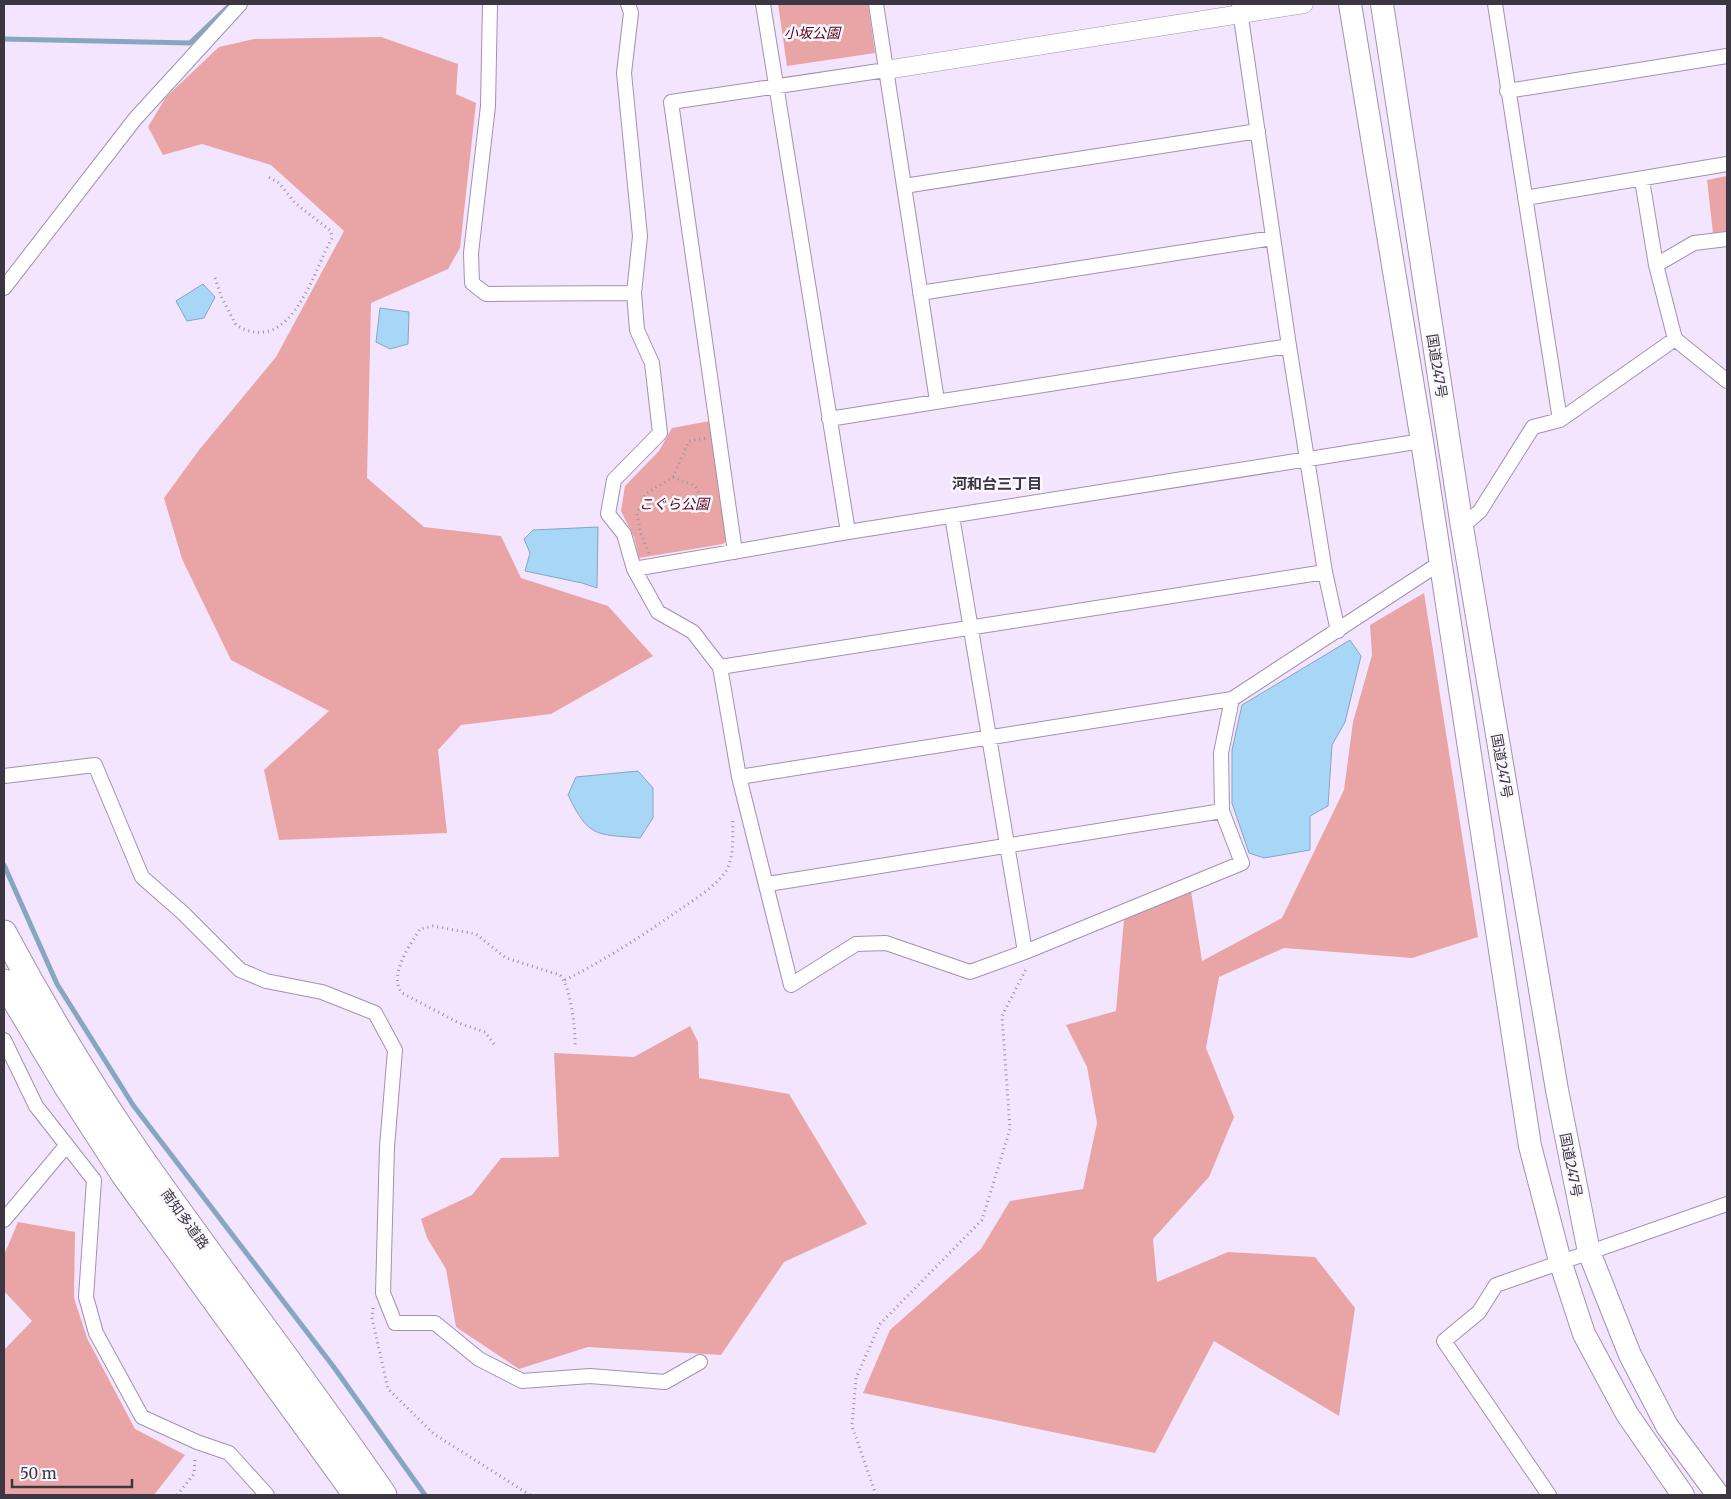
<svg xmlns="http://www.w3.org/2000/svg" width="1731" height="1499" font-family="Merriweather,'Noto Sans JP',serif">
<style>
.green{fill:#e9a5a6}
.water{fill:#a7d6f7;stroke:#87a6c1}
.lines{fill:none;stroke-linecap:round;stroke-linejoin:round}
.stream{stroke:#87a6c1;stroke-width:5}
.minor-casing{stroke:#a192af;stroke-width:16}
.tertiary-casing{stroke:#a192af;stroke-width:19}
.trunk-casing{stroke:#a192af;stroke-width:24}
.motorway-casing{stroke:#a192af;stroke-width:27}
.path{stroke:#9a90a3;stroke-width:3;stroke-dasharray:1 4;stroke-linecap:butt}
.minor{stroke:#fff;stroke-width:14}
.tertiary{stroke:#fff;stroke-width:18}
.trunk{stroke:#fff;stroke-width:22}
.motorway{stroke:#fff;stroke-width:25}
.labels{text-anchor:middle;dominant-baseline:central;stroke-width:5;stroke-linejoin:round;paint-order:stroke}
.park-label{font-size:14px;font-style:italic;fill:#570113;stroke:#faf7fe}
.street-label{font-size:14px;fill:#3c3542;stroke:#faf7fe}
.neighbourhood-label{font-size:15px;font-weight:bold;fill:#3c3542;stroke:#faf7fe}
</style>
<rect width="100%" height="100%" fill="#f3e5fe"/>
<path class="green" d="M778,4h90l7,49 -88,13z
M381,37l77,27 -2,30 20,9 -16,145 -12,21 -77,34 -4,175 57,49 77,9 20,42 87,28 45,50 -102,58 -90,11 -23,25 9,83 -168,7 -15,-70 65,-59 -98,-51 -49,-101 -18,-61 35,-48 77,-93 68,-126 -73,-66 -69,-21 -39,11 -15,-28 18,-30 53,-50 35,-8z
M1727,176v55l-14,2 -6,-53z
M710,421l18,118 -5,5 -84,14 -5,-21 -13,-26 4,-25 34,-35 13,-23z
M1424,593l54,344 -66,21 -128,-10 -65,29 -13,71 28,69 -25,60 -56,62 4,43 71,-30 87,5 40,51 -16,108 -125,-75 -59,112 -292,-60 27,-63 91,-81 29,-48 73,-12 14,-66 -10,-56 -21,-42 50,-14 8,-92 67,-28 11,70 80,-43 62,-128 9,-68 19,-67 -2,-30z
M690,1026l8,16 1,36 90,16 78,130 -83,38 -63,93 -133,-8 -69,22 -63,-42 -10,-58 -19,-31 -6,-19 51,-24 29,-37 58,-1 -5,-104 80,4z
M18,1222l57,10 -1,66 13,40 48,91 50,26 -31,40h-150v-145l28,-29 -28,-30v-36z"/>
<path class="water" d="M203,284l12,13 -11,21 -17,3 -11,-20z
M380,308l29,4 -1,32 -18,5 -14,-7z
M598,527l-1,61 -15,-5 -57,-12 5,-18 -6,-14 9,-9z
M1350,640l11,16 -16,66 -13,23 -4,61 -18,10v34l-46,8 -15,-5 -17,-50v-53l10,-45z
M638,771l15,17v30l-13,20c-45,-4 -51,0 -72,-43l8,-18z"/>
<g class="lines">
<path class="stream" d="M4,39l186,4 41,-39
M4,865l53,119 76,121 200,261 92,129"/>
<g class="minor-casing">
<path id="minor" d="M490,4l-2,102 -17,147 1,30 14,11 148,-1
M628,4l3,9 -7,60 16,163 -6,57 3,37 15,33 8,70 -46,47 -6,34 16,20 10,35 24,43 35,20 27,35 19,110 52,208 65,-41 30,-1 84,29 55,-20 217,-89 -20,-52 -1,-58 11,-54
M763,4l85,528
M876,4l61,397
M1239,4l50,342 36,226 13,59
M1495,4l65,416
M1507,91l220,-35
M1642,180l14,85 19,74 52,42
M904,186l354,-55
M1525,198l202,-34
M1656,265l38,-22 33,-4
M4,288l131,-169 105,-115
M920,293l353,-55
M829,419l460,-73
M952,516l73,436
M1462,527l18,-16 53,-84 27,-7 115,-81
M735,552l-64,-450 215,-32
M634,569l214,-37 574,-91
M720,667l605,-95
M4,776l91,-11 47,112 41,36 57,57 26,11 56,11 53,21 20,37 -8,97 -4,146 12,30h40l44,36 43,22 68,-5 75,6 35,-20
M739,777l493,-78 208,-136
M768,884l454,-73
M4,1040l32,66 58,74 -8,117 10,36 46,84 55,25 32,11 38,42
M4,1220l62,-74
M1549,1495l-105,-154 35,-29 17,-27 231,-81"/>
</g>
<g class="tertiary-casing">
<path id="tertiary" d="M886,70l418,-66"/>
</g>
<g class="trunk-casing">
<path id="trunk" d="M1350,4l72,437 108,705 30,115 24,73 43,80 56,81
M1382,4l80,523 95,563 32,162 41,103 37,71 51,69"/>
</g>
<g class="motorway-casing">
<path id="motorway" d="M4,933c41,77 87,153 137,225 80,114 165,223 243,337
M4,982l63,105 57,88 232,320"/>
</g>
<path class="path" d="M215,278l6,18 15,29c55,33 77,-53 96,-87l-1,-7 -36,-28 -16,-20 -12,-7
M673,477l22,9 15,24
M649,553l-8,-19 -4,-20 8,-20 28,-17 16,-36 17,-3
M565,980c40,-20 77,-44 114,-70 16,-11 36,-23 47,-39 9,-15 6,-37 7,-53
M494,1044l-9,-12 -26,-9 -57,-30c-14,-18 8,-48 18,-64l13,-3 43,8 30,24 54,17c10,10 16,55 15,71
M373,1308l-1,10 16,71 46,45 96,61
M177,1495l17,-21 1,-17
M876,1495l-24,-69 4,-48 24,-54 102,-104 28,-91 -8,-113 25,-49"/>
<use href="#minor" class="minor"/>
<use href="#tertiary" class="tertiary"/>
<use href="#trunk" class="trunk"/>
<use href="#motorway" class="motorway"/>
</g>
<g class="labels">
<g class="park-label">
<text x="812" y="33">小坂公園</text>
<text x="674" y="504">こぐら公園</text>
</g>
<g class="street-label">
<text transform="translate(1437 366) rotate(81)">国道247号</text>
<text transform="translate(1502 766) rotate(80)">国道247号</text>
<text transform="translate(1571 1165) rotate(79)">国道247号</text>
<text transform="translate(185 1219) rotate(54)">南知多道路</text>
</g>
<g class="neighbourhood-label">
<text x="997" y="483">河和台三丁目</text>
</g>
</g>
<rect width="1731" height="1499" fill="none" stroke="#3c3542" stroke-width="10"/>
<path d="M12 1479v8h120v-8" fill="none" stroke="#3c3542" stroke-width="2.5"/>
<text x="20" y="1479" font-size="15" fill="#3c3542" stroke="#faf7fe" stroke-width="4" paint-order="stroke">50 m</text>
</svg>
